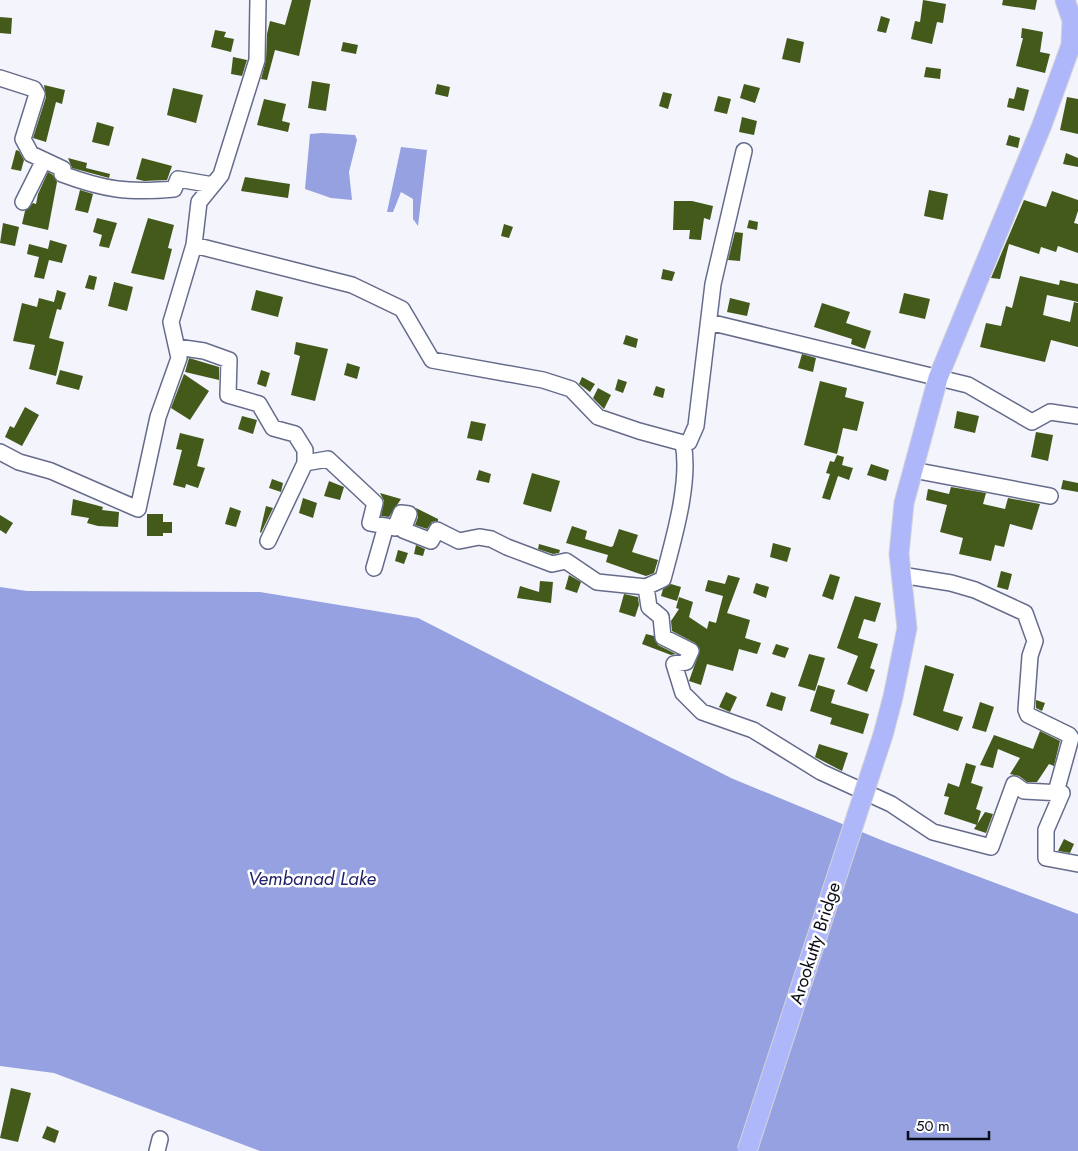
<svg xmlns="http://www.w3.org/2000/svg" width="1078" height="1151" font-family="Jost,sans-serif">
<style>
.water{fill:#95a1e0}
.building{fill:#445a1b}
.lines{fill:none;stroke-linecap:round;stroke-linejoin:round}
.minor-casing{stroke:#656c8b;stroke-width:18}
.major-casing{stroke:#d3d3d5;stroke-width:21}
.minor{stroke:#fff;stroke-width:15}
.major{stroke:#afb7fb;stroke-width:19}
.major-bridge-casing{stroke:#d3d3d5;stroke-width:21;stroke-linecap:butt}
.major-bridge{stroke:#afb7fb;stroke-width:19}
.labels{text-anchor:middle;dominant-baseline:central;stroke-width:5;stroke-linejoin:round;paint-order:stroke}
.street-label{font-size:18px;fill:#0a0c18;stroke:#fff}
.water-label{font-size:19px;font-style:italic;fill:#1f1f67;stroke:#fff}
</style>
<rect width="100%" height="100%" fill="#f3f4fc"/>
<path class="water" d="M322,133l33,2 2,5 -8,32 3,28 -21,-2 -26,-9 5,-55z
M401,147l26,3 -9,76 -5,-7v-20l-12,-7 -8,20h-6z
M0,587l27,4 233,1 158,26 313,160 155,64 192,72v237h-818l-206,-78 -54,-7z"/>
<path class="building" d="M292,0h19l-12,56 -24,-6 -8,30 -6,-1 5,-19 1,-26 3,-13 15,4z
M923,0l23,4 -3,19 -6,-1 -5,22 -21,-5 4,-18 5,1z
M1003,0h34l-2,10 -33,-5z
M881,16l9,3 -4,14 -9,-2z
M0,17l12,1 -1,16 -11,-1z
M1022,28l21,4 -3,20 10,2 -5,19 -29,-7 7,-28h-2z
M215,30l11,2 -2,5 10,2 -3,13 -20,-5z
M787,38l17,4 -4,21 -18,-4z
M343,42l15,3 -2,9 -15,-3z
M233,57l14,3 -5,16 -11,-2z
M926,67l15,2 -1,10 -16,-2z
M312,81l18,3 -4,27 -18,-3z
M437,84l13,3 -2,10 -13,-3z
M744,84l16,4 -5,15 -15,-5z
M44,85l21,5 -3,14 -6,-2 -10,40 -13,-4 13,-41z
M1017,87l12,3 -5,21 -17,-4 2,-9 5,1z
M173,88l30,7 -7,28 -29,-8z
M663,92l9,2 -4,15 -9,-3z
M718,96l13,3 -4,15 -13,-3z
M1067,97l11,2v35l-18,-4z
M264,99l22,5 -4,17 8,2 -2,9 -31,-7z
M742,117l15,4 -3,14 -15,-3z
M97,122l17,5 -5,19 -17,-4z
M1009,135l11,3 -2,10 -12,-3z
M16,150l3,1 5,9 -3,11 -10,-2z
M1066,153l12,5v9l-15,-3z
M68,158l19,5 -1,5 24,6 -1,4 -37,-10z
M142,158l30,8 -5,14 -23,1 -8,-2z
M48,172l5,3 4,7 -9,48 -26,-6 3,-13 8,-8 3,1 2,-10z
M245,177l45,7 -2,14 -47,-7z
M80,190l13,4 -5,19 -13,-3z
M929,190l19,4 -5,26 -19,-4z
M1052,191l26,9v11l-4,12 4,1v29l-20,-7 -2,6 -15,-5 -2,7 -30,-10 -9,35 -9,-1 33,-78 22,7z
M674,201h18l21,5 -3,14 -6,-2 -3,22 -12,-1 1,-9h-17z
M97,218l20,5 -8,25 -10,-2 3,-11 -9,-3z
M148,218l26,7 -6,23 4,1 -8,31 -33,-7z
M749,220l9,2 -1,8 -10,-2z
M3,223l16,4 -4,19 -15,-3z
M504,224l9,3 -4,11 -8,-2z
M735,232l8,1 -3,28 -12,-1z
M50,240l17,5 -5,18 -13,-3 -5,19 -10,-2 5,-20 -12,-3 2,-10 19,5z
M663,269l12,3 -3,9 -11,-2z
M89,275l8,2 -3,13 -9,-2z
M1020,276l39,9 1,-5 18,4v18l-31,-7 -4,20 27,7 4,-20 4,1v44l-27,-7 -6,22 -65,-15 6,-24 15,3 5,-20 6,2z
M114,282l19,5 -6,24 -19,-5z
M57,290l9,3 -5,17 -4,-1 -8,29 15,4 -8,34 -27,-7 6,-24 -22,-4 9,-38 15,4 2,-9 15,4z
M256,290l27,7 -5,20 -27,-7z
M904,293l26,6 -5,20 -26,-6z
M730,298l20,5 -3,13 -20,-4z
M822,303l28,9 -4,11 25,8 -6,18 -14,-5 1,-5 -38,-12z
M626,335l12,4 -2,9 -13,-4z
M296,342l32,7 -13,52 -24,-6 9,-39 -6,-2z
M802,354l14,4 -3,14 -15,-4z
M189,358l30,9v13l-34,-8z
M347,363l13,4 -3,12 -13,-4z
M60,370l23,6 -4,14 -23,-6z
M261,370l9,3 -4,14 -9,-3z
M184,374l25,17 -19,29 -19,-12z
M582,377l13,7 -5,8 -11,-8z
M618,379l9,3 -4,11 -8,-3z
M820,381l27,7 -2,9 19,5 -7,29 -14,-3 -6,26 -33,-9z
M656,386l9,3 -2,9 -10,-3z
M598,388l13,7 -7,14 -11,-11z
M25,407l14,8 -17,31 -17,-9 5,-11 4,2z
M957,411l22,5 -4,17 -21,-5z
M242,416l15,4 -4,14 -15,-5z
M471,421l15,3 -4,17 -15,-3z
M1036,432l17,3 -5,26 -17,-4z
M180,433l24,6 -7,27 8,2 -7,20 -12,-4 -1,4 -12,-3 9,-35 -6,-1z
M837,455l7,2 -2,8 11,3 -4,12 -11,-4 -8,24 -8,-2 8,-24 -4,-1 4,-12 4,1z
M871,464l18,6 -3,11 -19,-6z
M479,470l12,4 -2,9 -13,-3z
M532,473l28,8 -9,31 -28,-8z
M272,479l11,4 -2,9 -12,-4z
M1063,480l15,3v9l-17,-3z
M329,481l15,6 -4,13 -16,-4z
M951,487l35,6 -3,11 22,5 3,-11 32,6 -8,26 -22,-6 -6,23 -9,-2 -4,16 -32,-7 4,-16 -23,-6 7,-27 -21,-5 2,-11 21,5z
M380,493l21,6 -12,18 -8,-1 3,-15z
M303,498l14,5 -4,15 -14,-5z
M73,499l30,8 -1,3 17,2 -1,15 -20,-1 -11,-3 2,-5 -18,-3z
M266,506l7,2 -12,25 -1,-1z
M230,507l11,4 -5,16 -11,-3z
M416,508l22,11v2l-6,1 -5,7 -12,-4 3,-8z
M147,514h16v8h9v11h-9v3h-16z
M0,515l13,8 -7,11 -6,-4z
M572,526l15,5 -2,8 26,8 2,-1 6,-17 19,6 -6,17 26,8 -4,13 -8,3 -9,-3 -31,-11 2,-7 -42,-12z
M773,543l18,5 -4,14 -17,-5z
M539,544l21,6 -1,3 -6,1 -15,-5z
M416,545l9,4 -2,7 -9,-2z
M398,550l10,3 -4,11 -9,-3z
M1001,571l11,3 -4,16 -11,-3z
M830,574l10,3 -7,23 -11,-4z
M569,575l12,7 -4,11 -12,-4z
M728,575l12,3 -13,35 23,7 -5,18 16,5 -4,11 -18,-5 -6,22 -26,-7 -6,21 -12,-4 11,-31 -5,-7 -23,-12 -1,-10 8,-12 -3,-1 3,-11 14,5 -4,15 18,12 2,-8 7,2 7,-27 -18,-5 3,-11 17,4z
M540,581l13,1 -2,21 -34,-5 3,-12 19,6z
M756,583l13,4 -3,11 -13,-5z
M671,584l10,3 -4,14 -16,-5 2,-7z
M624,594l14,3 1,8 -4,12 -16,-5z
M855,596l26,7 -6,19 -11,-3 -6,19 20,6 -8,24 5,2 -8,22 -20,-8 11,-28 -21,-8z
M646,634l8,2 4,9 18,9 -5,1 -29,-11z
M776,644l13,4 -4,10 -13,-4z
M809,654l16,4 -10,33 -17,-5z
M925,665l29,9 -11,37 20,6 -5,14 -45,-16z
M818,685l17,5 -4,13 38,11 -6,20 -33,-10 2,-6 -22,-7z
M726,692l11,5 -7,15 -11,-5z
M771,692l15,5 -4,14 -16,-5z
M1036,700l9,3 -3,8 -6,-3z
M980,702l14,5 -8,25 -14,-4z
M1040,731l20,10 -6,25 -5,-2 -12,18h-10l-8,-6 -9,-2 10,-16 -22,-9 -5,19 -13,-3 14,-30 39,14z
M819,744l29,9 -6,18 -27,-14z
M966,763l10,3 -5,17 12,4 -7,22 5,2 -4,14 -33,-11 5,-17 -5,-1 4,-13 11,4z
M985,812l8,2 -7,19 -12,-4z
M1064,839l10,5 -4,9 -12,-2z
M11,1088l20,5 -13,49 -18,-4z
M47,1126l12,5 -4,12 -13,-5z"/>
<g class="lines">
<g class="minor-casing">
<path id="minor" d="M258,0l-1,60 -36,115 -22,27 -5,43 158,40 50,24 30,51 111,20 28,9 27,28 41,14 44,12 6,-1 7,-16 17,-142 31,-133
M0,78l34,11 3,5 -14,45 8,15 32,15 -1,5c43,16 66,19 112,15l4,-10 35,6
M23,202l21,-42
M709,322l259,63 64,37 18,-10 28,4
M177,347l27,4 25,9 -1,35 31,9 14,24 22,6 10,16v13l23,-4 47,44 -5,20 25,5 6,-15 8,1 -6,16 28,11 6,-11 22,11 20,-4 12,2 16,8 45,17 14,-3 31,21 49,5
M683,443c8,39 -10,98 -20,136l-17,8 3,20 12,10 2,20 28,14 -5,11 -12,2 9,29 19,19 51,18 68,42 70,32 42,28 58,15 23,-63 10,7 38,2 -16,37v28l32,6
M0,452l19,10 32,9 87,38 20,-92 21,-59 -8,-36 23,-77
M913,470l137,26
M268,541l37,-78
M374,568l12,-42
M901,575l50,8 24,7 50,23 10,28 -5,15 -4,54 2,5 41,20 2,3 -15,54
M157,1151l3,-12"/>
</g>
<g class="major-casing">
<path id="major" d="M883,735l10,-38 14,-69 -8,-74 5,-51 34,-125 104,-253 29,-80 1,-25 -7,-20"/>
</g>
<use href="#minor" class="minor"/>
<use href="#major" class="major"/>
<g class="major-bridge-casing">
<path id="major-bridge" d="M747,1151l136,-416"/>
</g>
<use href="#major-bridge" class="major-bridge"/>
</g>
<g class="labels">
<g class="street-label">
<text transform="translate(815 943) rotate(-72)">Arookutty Bridge</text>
</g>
<g class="water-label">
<text x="312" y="878">Vembanad Lake</text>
</g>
</g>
<path d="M908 1131v8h81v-8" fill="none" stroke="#0a0c18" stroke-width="2.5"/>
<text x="916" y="1131" font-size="15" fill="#0a0c18" stroke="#ffffff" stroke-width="4" paint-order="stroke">50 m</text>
</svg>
